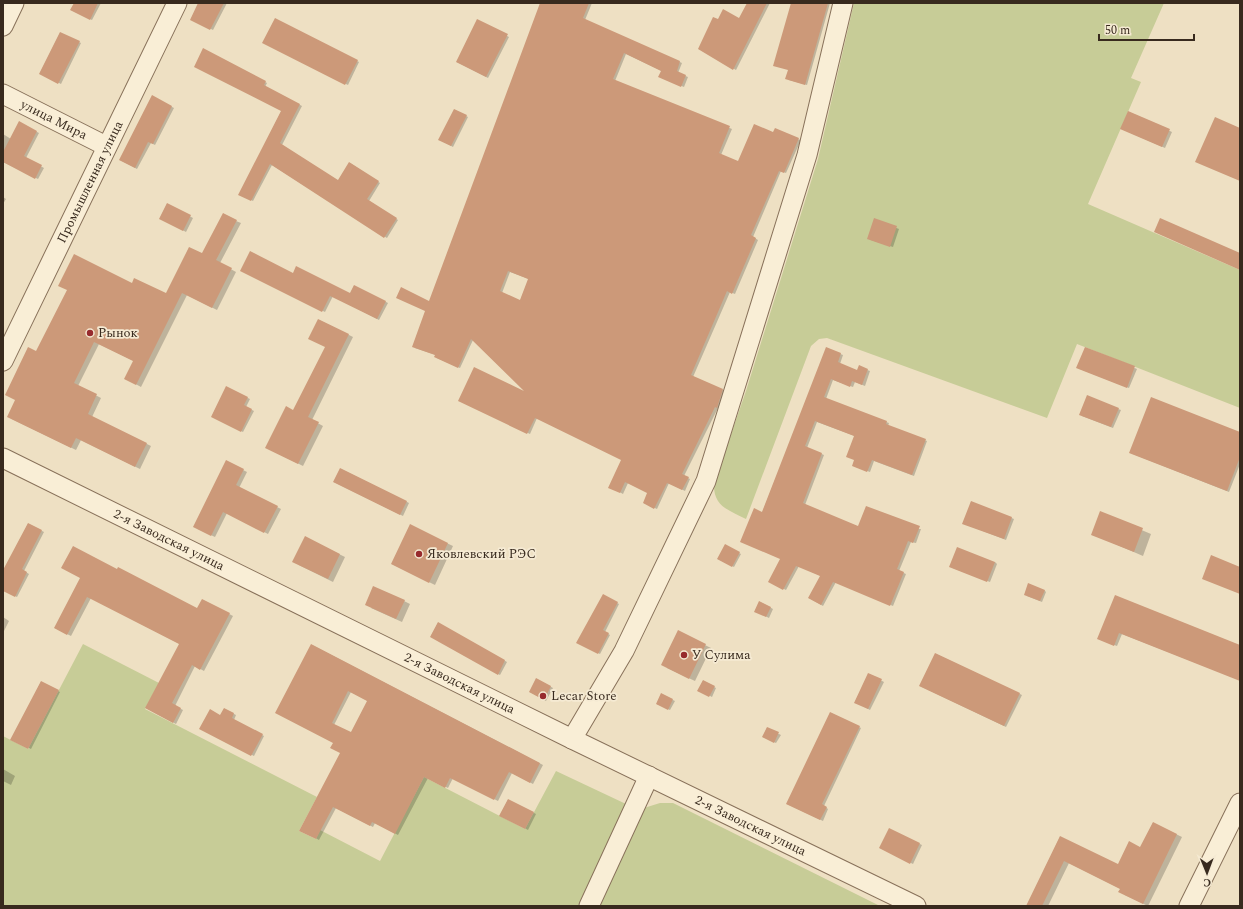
<svg xmlns="http://www.w3.org/2000/svg" width="1243" height="909" font-family="Spectral,serif">
<style>
.green{fill:#c7cc97}
.shadow{fill:#0003;fill-rule:evenodd}
.building{fill:#cc9979;fill-rule:evenodd}
.lines{fill:none;stroke-linecap:round;stroke-linejoin:round}
.minor-casing{stroke:#88715a;stroke-width:21}
.minor{stroke:#f9eed6;stroke-width:19}
.poi-dot{fill:#972a2d;stroke:#f5ead3;stroke-width:1.5}
.labels{text-anchor:middle;dominant-baseline:central;stroke-width:3.5;stroke-linejoin:round;paint-order:stroke}
.street-label{font-size:13px;fill:#382a1e;stroke:#f5ead3}
.poi-label{font-size:13px;fill:#382a1e;stroke:#f5ead3;text-anchor:start}
</style>
<rect width="100%" height="100%" fill="#eee0c3"/>
<path class="green" d="M854,3h310l-33,75 10,4 -53,122 152,66v138l-163,-64 -30,74 -220,-80 -8,1 -8,7 -65,173c-18,-9 -33,-13 -32,-36l32,-92 72,-232z
M83,644l76,39 -14,26 172,88 -18,34 17,8 4,-9 60,31 44,-84 101,52 31,-58 70,33 -48,102h-575v-170l25,13z
M660,803h13l207,103h-282l46,-98z"/>
<path class="shadow" d="M75,3h26l-9,17 -21,-10z
M199,3h28l-14,27 -22,-11z
M541,3h51l-7,17 97,43 -4,10 10,4 -4,10 -22,-9v-7l-36,-17 -11,27 117,48 -11,26 18,7 34,-29 28,7 -15,33 -5,-2 -28,66 5,3 -23,54 -5,-2 -37,85 32,14 -6,18 -1,-1 -34,68 6,3 -5,12 -16,-8 -12,26 -13,-6 5,-10 -21,-10 -5,11 -11,-6 11,-28 -86,-42 -7,16 -71,-34 69,-6 -55,-54 -13,28 -23,-10 -1,-3 -21,-7 15,-46zM510,272l19,7 -9,22 -18,-8z
M748,3h22l-34,67 -37,-21 19,-29 22,-1z
M792,3h38l-23,82 -18,-5z
M275,20l84,42 -11,23 -84,-42z
M478,21l31,16 -21,41 -31,-16z
M60,33l21,10 -20,41 -21,-11z
M203,50l64,33 -2,4 37,19 -20,39 56,36 12,-18 30,20 -11,18 29,19 -11,18 -115,-73 -19,36 -13,-7 42,-84z
M152,97l22,11 -19,37 -4,-2 -14,26 -17,-9z
M455,110l13,7 -15,30 -13,-7z
M1129,112l43,20 -7,16 -41,-18z
M19,123l20,10 -13,25 18,10 -6,11 -35,-17v-28l8,5z
M3,197l3,2 -3,5z
M167,204l26,14 -7,14 -26,-14z
M875,220l24,9 -6,18 -22,-7z
M236,221l5,2 -21,40 16,9 -19,38 -30,-15 -46,92 -11,-6 4,-20 -35,-17 -21,42 23,12 -9,19 59,29 -11,23 -59,-29 -5,10 -64,-31 25,-66 95,-69 35,11z
M241,270l52,4 57,20 4,-8 34,17 -9,17 -46,-24 -8,16z
M319,320l34,17 -41,83 11,6 -20,40 -32,-16 23,-39 32,-64z
M1085,348l52,21 -8,19 -49,-19z
M827,349l16,6 -3,9 18,7 1,-4 11,4 -5,15 -10,-4 -2,5 -20,-7 -7,19 60,23 3,1 -1,3 39,15 -13,35 -40,-15 -4,11 -14,-5 -1,-31 -38,-14 -10,26 17,7 -19,50 54,23 62,1 -5,14 -5,-1 -12,29 7,3 -13,32 -57,-24 -13,24 -14,-8 12,-22 -22,-10 -13,24 -16,-8 12,-23 -20,-46z
M226,388l24,11 -4,8 8,4 -11,21 -31,-16z
M1118,409l3,1 -8,18 -31,-12z
M1240,433v31l-11,28 -96,-38z
M227,462l20,10 -8,16 42,21 -13,25 -41,-21 -12,24 -17,-8z
M341,469l68,34 -6,13 -69,-34z
M971,502l43,17 -8,21 -41,-16z
M1101,513l50,21 -8,22 -51,-22z
M28,524l16,8 -20,39 5,3 -12,23 -14,-7v-18z
M410,526l43,20 -18,39 -43,-21z
M306,538l39,19 -12,25 -34,-17z
M725,546l16,8 -7,13 -16,-8z
M995,562l2,2 -7,18 -37,-14z
M82,578l116,32 5,-10 30,16 -29,55 -9,-5 -20,40 8,4 -7,14 -30,-16 34,-64 -89,-46 -20,38 -16,-8z
M1044,590l2,2 -4,10 -15,-6z
M603,596l16,8 -14,28 5,3 -10,19 -22,-12z
M1115,597l125,49v34l-118,-46 -5,12 -16,-6z
M404,601l6,3 -8,18 -31,-14z
M760,602l13,7 -4,9 -14,-7z
M3,617l6,4 -6,12z
M438,623l69,39 -7,13 -69,-39z
M678,632l33,16 -16,33 -28,-13z
M312,645l231,120 -10,19 -21,-11 -14,28 -45,-23 -5,10 -20,-10 -30,57 -23,-12 -2,4 -37,-19 -17,32 -18,-10 40,-77 -6,-11zM351,692l17,9 -17,32 -17,-8z
M936,654l86,41 -16,32 -86,-41z
M869,674l15,8 -14,28 -15,-8z
M537,679l16,9 -7,13 -16,-9z
M703,681l13,7 -4,9 -13,-7z
M41,682l19,10 -29,57 -19,-10z
M662,695l13,6 -5,9 -13,-6z
M224,709l12,6 -2,5 30,16 -10,20 -53,-27 20,-13z
M831,713l30,15 -37,78 4,3 -5,12 -36,-17z
M767,728l14,7 -5,8 -13,-6z
M3,769l12,7 -4,9 -8,-4z
M508,800l28,14 -8,16 -28,-15z
M1153,823l29,14 -34,69 -23,-11 -4,-6 -52,-26 -21,43h-21l33,-69 58,28 23,-17z
M889,830l33,15 -9,19 -33,-16z"/>
<path class="building" d="M74,3h24l-8,17 -20,-10z
M198,3h26l-14,27 -20,-10z
M540,3h49l-6,15 97,43 -3,10 9,4 -5,12 -23,-10 3,-6 -37,-18 -11,26 117,47 -11,27 19,8 16,-37 19,8 2,-4 24,10 -15,35 -5,-2 -28,64 5,3 -24,56 -5,-3 -36,84 32,14 -6,19 -2,-1 -33,67 7,3 -7,13 -15,-7 -13,26 -11,-6 4,-10 -22,-11 -5,11 -12,-5 13,-28 -86,-42 -8,16 -69,-33 16,-34 50,24 -53,-52 -13,29 -24,-11 1,-2 -23,-8 13,-36 -29,-13 5,-11 28,14zM508,271l20,8 -8,21 -20,-9z
M747,3h20l-34,67 -35,-21 15,-32 5,2 5,-10 16,9z
M791,3h37l-23,82 -20,-6 3,-9 -15,-4z
M275,18l83,42 -13,25 -83,-42z
M477,19l31,15 -22,43 -30,-15z
M60,32l20,9 -22,43 -19,-10z
M203,48l63,33 -2,4 36,19 -20,39 58,37 11,-18 30,19 -12,18 30,19 -13,20 -114,-74 -19,37 -13,-6 43,-84 -87,-44z
M152,95l20,11 -19,38 -5,-2 -13,26 -16,-8z
M454,109l13,6 -16,31 -13,-6z
M1128,111l42,18 -8,18 -42,-18z
M1215,117l25,11v53l-45,-19z
M19,121l18,10 -13,25 18,9 -7,14 -32,-17v-10z
M167,203l24,12 -8,16 -24,-12z
M223,213l14,7 -21,40 16,8 -20,40 -30,-15 -46,92 -12,-6 9,-18 -39,-19 -20,41 23,11 -9,20 59,29 -12,24 -59,-29 -5,10 -64,-31 8,-17 -10,-5 23,-48 8,4 31,-61 -9,-4 16,-32 58,29 2,-5 32,15 23,-46 13,6z
M874,218l23,8 -7,21 -23,-8z
M1160,218l80,35v17l-86,-38z
M250,251l43,22 3,-7 54,27 4,-8 32,16 -9,18 -47,-23 -8,16 -82,-41z
M318,319l31,15 -41,83 11,5 -21,42 -33,-16 21,-42 7,4 32,-63 -17,-8z
M826,347l15,6 -3,9 19,8 2,-5 9,4 -6,16 -10,-4 -2,6 -19,-8 -7,18 63,24 -1,3 40,15 -14,36 -40,-15 -5,12 -15,-6 2,-6 -8,-3 8,-21 -39,-15 -10,25 17,7 -19,50 55,23 8,-20 54,20 -7,17 -5,-2 -11,28 7,3 -14,34 -57,-24 -12,23 -13,-7 12,-22 -24,-10 -13,24 -15,-8 12,-23 -40,-17 14,-34 8,4z
M1085,347l50,19 -8,22 -51,-20z
M226,386l22,11 -4,8 8,4 -11,23 -30,-15z
M1087,395l32,13 -8,19 -32,-12z
M1151,397l89,35v25l-13,34 -98,-38z
M226,460l18,9 -8,16 42,21 -14,27 -41,-21 -12,24 -18,-9z
M340,468l67,33 -7,14 -67,-33z
M971,501l41,16 -8,22 -42,-15z
M1100,511l43,17 -9,24 -43,-17z
M28,523l14,7 -20,39 5,3 -12,25 -12,-6v-21z
M410,524l38,19 -19,40 -38,-19z
M305,536l35,18 -12,25 -36,-17z
M725,544l15,8 -8,15 -15,-8z
M73,546l44,23 1,-2 79,41 5,-9 28,14 -30,57 -8,-5 -20,38 9,5 -8,15 -28,-15 34,-64 -92,-47 -20,38 -13,-7 26,-50 -19,-10z
M957,547l38,15 -8,20 -38,-15z
M1211,555l29,12v27l-38,-15z
M1028,583l17,7 -5,11 -16,-6z
M373,586l32,14 -9,19 -31,-14z
M603,594l15,8 -15,28 6,3 -11,21 -22,-11z
M1115,595l125,50v36l-121,-48 -5,13 -17,-7z
M759,601l12,6 -5,10 -12,-5z
M438,622l67,38 -7,15 -68,-38z
M678,630l28,14 -17,35 -28,-14z
M311,644l229,119 -10,20 -21,-11 -15,28 -44,-22 -5,10 -21,-11 -29,57 -23,-12 -2,4 -37,-19 -17,32 -17,-8 41,-78 -10,-5 3,-5 -58,-30zM348,691l19,10 -16,31 -19,-9z
M935,653l85,40 -16,33 -85,-40z
M868,673l14,6 -14,30 -14,-6z
M536,678l15,8 -7,14 -15,-8z
M703,680l12,6 -6,11 -12,-6z
M41,681l18,9 -31,59 -18,-9z
M661,693l12,6 -5,11 -12,-6z
M224,708l10,5 -2,5 31,16 -12,22 -52,-27 11,-20 10,6z
M830,712l30,14 -38,78 5,3 -7,13 -34,-16z
M767,727l12,5 -5,11 -12,-6z
M508,799l26,13 -9,17 -26,-13z
M1153,822l24,12 -34,70 -25,-12 2,-3 -56,-28 -22,45h-16l34,-70 58,28 11,-23 11,6z
M889,828l31,15 -10,21 -31,-16z"/>
<g class="lines">
<g class="minor-casing">
<g id="minor">
<path d="M3,26l11,-23"/>
<path id="s1" d="M3,94l101,51"/>
<path id="s2" d="M3,361l174,-358"/>
<path id="s3" d="M3,458l569,281 344,167"/>
<path d="M572,739l52,-88 82,-170 101,-326 36,-152"/>
<path d="M589,906l60,-130"/>
<path d="M1189,906l51,-103"/>
</g>
</g>
<use href="#minor" class="minor"/>
</g>
<g class="poi-dot">
<circle cx="90" cy="333" r="4"/>
<circle cx="419" cy="554" r="4"/>
<circle cx="684" cy="655" r="4"/>
<circle cx="543" cy="696" r="4"/>
</g>
<g class="labels">
<g class="street-label">
<text stroke="none"><textPath href="#s1" startOffset="57">улица Мира</textPath></text>
<text stroke="none"><textPath href="#s2" startOffset="199">Промышленная улица</textPath></text>
<text stroke="none"><textPath href="#s3" startOffset="185">2-я Заводская улица</textPath></text>
<text stroke="none"><textPath href="#s3" startOffset="509">2-я Заводская улица</textPath></text>
<text stroke="none"><textPath href="#s3" startOffset="833">2-я Заводская улица</textPath></text>
</g>
<g class="poi-label">
<text x="98" y="333">Рынок</text>
<text x="427" y="554">Яковлевский РЭС</text>
<text x="692" y="655">У Сулима</text>
<text x="551" y="696">Lecar Store</text>
</g>
</g>
<rect width="1243" height="909" fill="none" stroke="#382a1e" stroke-width="8"/>
<g transform="translate(1207 873) rotate(179)" stroke="#f5ead3" stroke-width="3" paint-order="stroke">
<path d="M0-3L7 15L0 10L-7 15Z" fill="#382a1e"/>
<text y="-6" font-size="11" font-weight="bold" text-anchor="middle" fill="#382a1e">С</text>
</g>
<path d="M1099 34v6h95v-6" fill="none" stroke="#382a1e" stroke-width="2"/>
<text x="1105" y="34" font-size="12" fill="#382a1e" stroke="#f5ead3" stroke-width="3" paint-order="stroke">50 m</text>
</svg>
